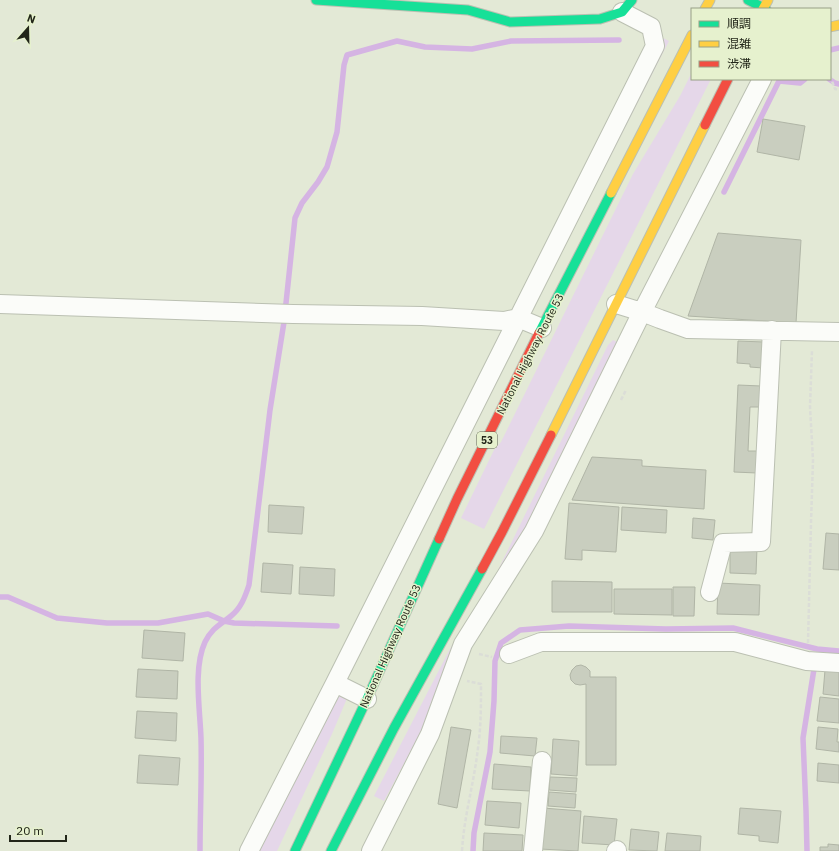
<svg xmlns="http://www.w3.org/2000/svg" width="839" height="851" font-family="'IBM Plex Sans','Noto Sans JP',sans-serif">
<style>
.green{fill:#e5d7e9}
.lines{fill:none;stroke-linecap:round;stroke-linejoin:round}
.stream{stroke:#d5b4e3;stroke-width:5.5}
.building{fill:#c9cebf;stroke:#b0b5a6}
.street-casing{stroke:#bbc0b2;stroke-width:20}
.fast-casing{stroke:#bbc0b2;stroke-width:11}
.slow-casing{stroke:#bbc0b2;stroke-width:11}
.jam-casing{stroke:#bbc0b2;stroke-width:11}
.path{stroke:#dbddd7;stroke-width:2.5;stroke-dasharray:4 2;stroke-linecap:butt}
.street{stroke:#fbfcf9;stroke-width:18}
.fast{stroke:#16e098;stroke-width:9}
.slow{stroke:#ffcf43;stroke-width:9}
.jam{stroke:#f24e42;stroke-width:9}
.labels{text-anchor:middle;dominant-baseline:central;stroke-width:3;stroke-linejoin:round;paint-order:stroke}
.shield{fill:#e6f1ce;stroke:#5d634f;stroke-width:1}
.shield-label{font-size:10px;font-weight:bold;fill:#222619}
.street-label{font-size:11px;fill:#222619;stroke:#e6f1ce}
</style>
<rect width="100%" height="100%" fill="#e3e9d6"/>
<path class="green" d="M663,38l6,3 -135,266 -3,4 -2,-7z
M692,72v7h19l-227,450 -23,-11 33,-68 7,-8 132,-268 47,-78z
M613,340l6,3 -114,228 -6,-3 109,-223z
M453,643l-31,87 -38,71 -10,-5z
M337,694l11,2 -16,38 -55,117h-20z"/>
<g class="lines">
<path class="stream" d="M830,50l9,-2
M829,79l6,4 4,1
M724,192l55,-111 21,2 5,-4
M0,597h8l49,21 50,5h51l50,-9 16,7 10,2 103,3
M200,851c0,-38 2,-75 1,-113 -1,-29 -8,-70 4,-96 7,-14 15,-17 26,-26 10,-8 14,-19 18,-31l21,-175 14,-88 11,-104 7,-15 16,-21 9,-15 10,-35 7,-67 3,-10 50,-14 28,6 47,2 39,-8 108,-1
M473,851l1,-18 16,-81 4,-51 1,-40 6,-18 19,-13 49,-4 97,3 67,-1 84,21 22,2
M807,851l-1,-41 -3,-72 11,-69"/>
</g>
<path class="building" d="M763,119l42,7 -6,34 -42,-8z
M718,233l83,7 -5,83 -108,-7z
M738,341l26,1 -1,26 -13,-1v-3l-13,-1z
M738,385l23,1 -1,21h-10l-2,44h10l-1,22 -23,-1z
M592,457l50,3v6l64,4 -2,39 -132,-9z
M569,503l50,4 -3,45 -34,-2v10l-17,-1z
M269,505l35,2 -2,27 -34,-2z
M622,507l45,3 -1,23 -45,-3z
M693,518l22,2 -2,20 -21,-2z
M826,533l13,1v36l-16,-1z
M730,547l27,1 -1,26 -26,-1z
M263,563l30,2 -2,29 -30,-2z
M300,567l35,2 -1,27 -35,-2z
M552,581l60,1v30h-60z
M718,583l42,2 -1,30 -42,-1z
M673,587h22l-1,29h-21z
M614,589h58v26l-58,-1z
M144,630l41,3 -2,28 -41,-3z
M581,665l5,2 4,4v6h26v88h-30v-81l-6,1 -5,-1 -4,-4 -1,-5 2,-5 4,-4z
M138,669l40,2 -1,28 -41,-2z
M825,670l14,1v25l-16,-2z
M820,697l19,2v24l-22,-2z
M137,711l40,2 -1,28 -41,-3z
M451,727l20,3 -14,78 -19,-4z
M818,727l20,2 -1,13h2v10l-23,-3z
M501,736l36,2 -2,18 -35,-3z
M553,739l26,2 -2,35 -26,-2z
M139,755l41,3 -2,27 -41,-2z
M818,763l21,2v18l-22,-2z
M494,764l37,3 -1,24 -38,-2z
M550,777l27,1 -1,14 -27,-2z
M549,792l27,2 -1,14 -27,-2z
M487,801l34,2 -2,25 -34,-3z
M543,808l38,3 -3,40 -38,-2z
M740,808l41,3 -3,32 -19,-2v-5l-21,-2z
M584,816l33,3 -3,26 -32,-2z
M631,829l28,3 -2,19 -28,-1z
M484,833l39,2 -1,16h-39z
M667,833l34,3 -1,15h-35z
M828,844l11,1v6h-19v-4h8z"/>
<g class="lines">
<g class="street-casing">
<path id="street" d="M0,304l293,10 129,2 82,5 14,-3 24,10
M616,304l26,8 18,7 28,10 151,3
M710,592l13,-49 38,-1 11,-212
M509,654l32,-12h194l72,19 32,2
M335,683l32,16
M249,851l86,-168 320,-637 -4,-19 -29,-15
M371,851l59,-117 33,-90 71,-113 108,-219 120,-233
M533,851l9,-90
M616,851l1,-1"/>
</g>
<g class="fast-casing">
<path id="fast" d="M316,0l152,10 42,12 90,-3 22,-7 10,-12
M748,0l18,9
M539,333l72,-140
M295,851l72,-152 72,-160
M331,851l63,-123 88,-159"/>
</g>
<g class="slow-casing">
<path id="slow" d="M705,9l5,-9
M763,9l5,-9
M830,27l9,-2
M611,193l81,-158
M551,435l154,-310"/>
</g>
<g class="jam-casing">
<path id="jam" d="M705,125l23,-46
M439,539l18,-40 82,-166
M482,569l20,-37 49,-97"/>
</g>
<path class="path" d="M830,76l5,13 4,1
M621,400l5,-10
M808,643l3,-120 2,-63 -3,-53 2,-57
M479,654l13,3
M462,851c2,-35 12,-68 16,-103 3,-21 3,-43 3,-64l-14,-3"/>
<use href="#street" class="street"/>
<use href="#fast" class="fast"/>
<use href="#slow" class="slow"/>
<use href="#jam" class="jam"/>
</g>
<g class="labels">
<rect class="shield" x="477" y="432" width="20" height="16" rx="3"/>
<g class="shield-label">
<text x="487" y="440">53</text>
</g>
<g class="street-label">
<text transform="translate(530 354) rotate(-63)">National Highway Route 53</text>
<text transform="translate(390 646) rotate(-66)">National Highway Route 53</text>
</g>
</g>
<rect x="691" y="8" width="140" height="72" fill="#e6f1ce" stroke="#98a086"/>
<rect x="699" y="21" width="20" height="6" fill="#16e098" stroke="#98a086"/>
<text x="727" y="28" font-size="12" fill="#222619">順調</text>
<rect x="699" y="41" width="20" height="6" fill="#ffcf43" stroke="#98a086"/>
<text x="727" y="48" font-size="12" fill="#222619">混雑</text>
<rect x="699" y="61" width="20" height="6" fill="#f24e42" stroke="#98a086"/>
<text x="727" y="68" font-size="12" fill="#222619">渋滞</text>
<g transform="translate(28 28) rotate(20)" stroke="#e6f1ce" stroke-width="3" paint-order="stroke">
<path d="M0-3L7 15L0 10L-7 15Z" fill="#222619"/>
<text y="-6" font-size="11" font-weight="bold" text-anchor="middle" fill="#222619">N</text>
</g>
<path d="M10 835v6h56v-6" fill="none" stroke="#222619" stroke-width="2"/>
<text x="16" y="835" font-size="12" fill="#222619" stroke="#e6f1ce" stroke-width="3" paint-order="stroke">20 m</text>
</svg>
